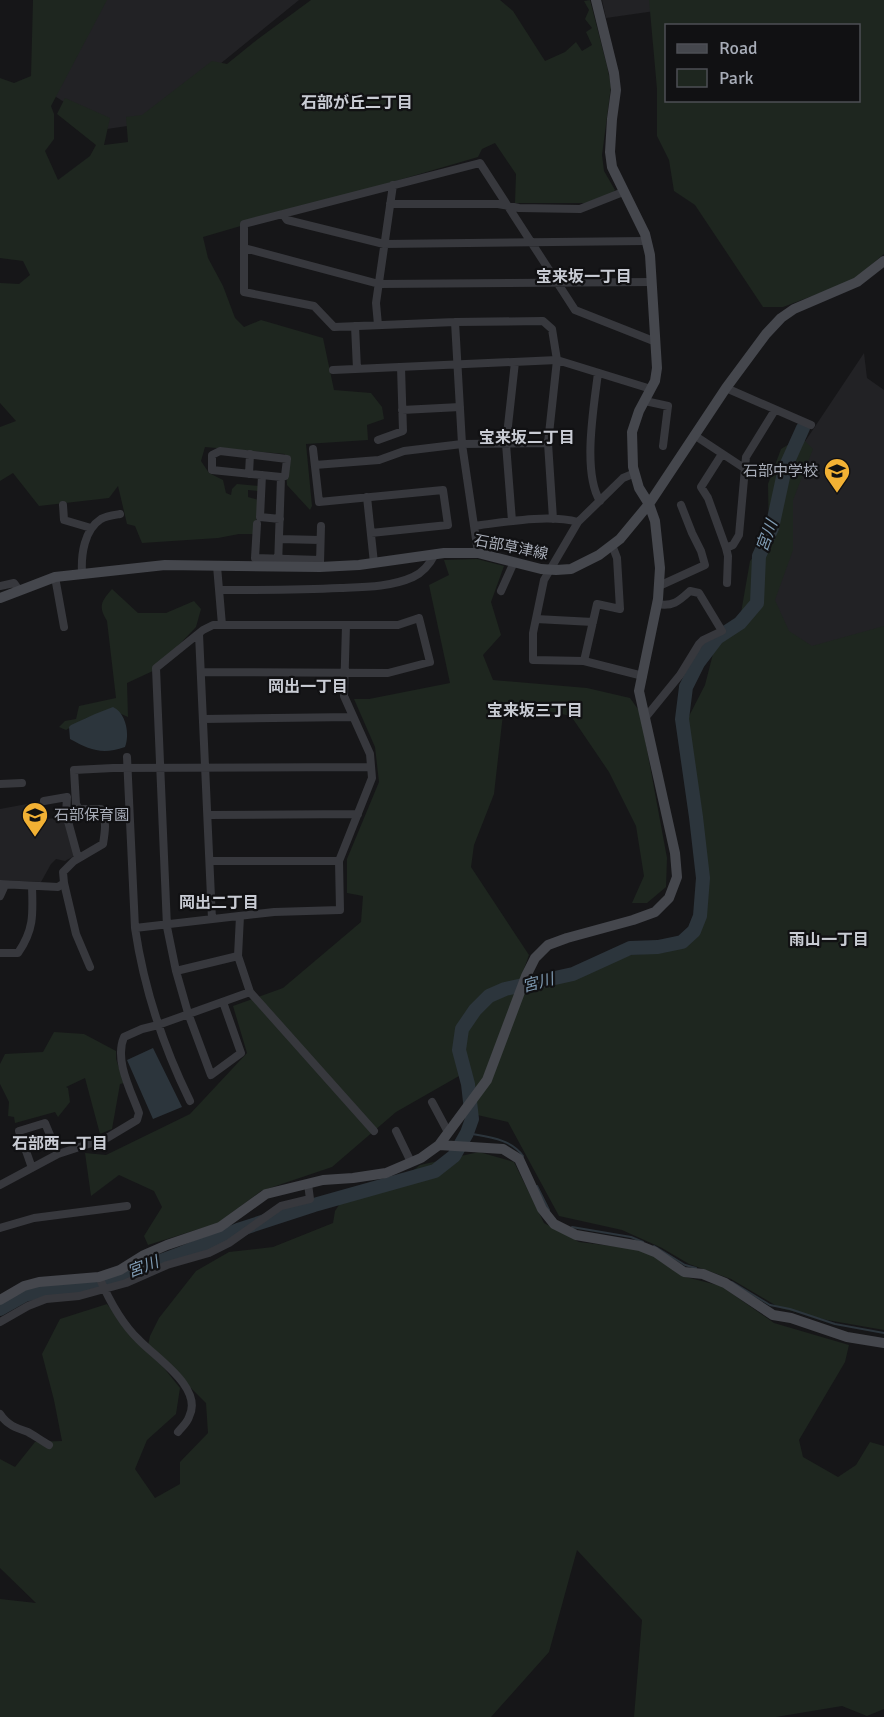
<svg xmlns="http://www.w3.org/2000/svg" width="884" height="1717" font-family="Signika,'Noto Sans JP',sans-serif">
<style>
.built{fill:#222225}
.green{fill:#1e261f;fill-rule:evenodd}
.water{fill:#2c353c}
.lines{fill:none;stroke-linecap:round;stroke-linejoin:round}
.stream{stroke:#2c353c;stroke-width:2}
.river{stroke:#2c353c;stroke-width:14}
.street{stroke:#37383d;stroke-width:8}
.secondary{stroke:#45474d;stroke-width:10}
.labels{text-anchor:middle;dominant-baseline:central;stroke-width:4.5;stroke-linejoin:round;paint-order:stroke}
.poi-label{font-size:15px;fill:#a8adb8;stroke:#111113;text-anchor:end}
.street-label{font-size:15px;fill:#a8adb8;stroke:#111113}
.neighbourhood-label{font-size:16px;font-weight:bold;fill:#c9ccd4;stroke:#111113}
.water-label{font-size:16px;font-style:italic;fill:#7f9bb3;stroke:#111113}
</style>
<rect width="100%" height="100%" fill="#161618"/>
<path class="built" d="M102,0h197l-95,77 -63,47 -34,5 -54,-34z
M602,0h50l3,11 -49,7z
M864,353l3,25 17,12v250l-70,14 -35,-21 -17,-39 40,-148z
M43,801l3,18 20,-2 8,39 -9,5 -9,-2 -5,5 -10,18 -41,-2v-71z"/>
<path class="green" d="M33,0h74l-56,106 3,8v25l-9,12 13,29 32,-24 6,-11 -39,-31 8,-16 45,20 -6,27 24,-3 -2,-25 16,-2 70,-54 15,3 31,-25 53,-39h189l13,11 32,50 20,-9 11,-10 6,9 10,-6 -6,-13 6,-4 -7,-9 4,-9 -5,-9 6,-1 17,66 4,20 -9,69 2,16 11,19 -2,3 -22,10h-76l1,-29 -21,-31 -13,6 -4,8 -275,80 5,21 15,28 12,32 9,9 17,-7 62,18 11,52 37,3 11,14 2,12 -17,6 1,15 -62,4 6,62 -2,4 -23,-25 -2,-31 -80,-7 -4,14 8,12 14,7 3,13 5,2 1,-6 5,-5 22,2 -1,5 -10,-1v7l11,3 -5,34h-15l-21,4 -76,5 -7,-17 -8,-2 -9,-38 -9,12 -70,8 -26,-33 -13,8v-54l16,-6 -16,-18v-120l19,1 11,-9 -7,-14 -23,-3v-180l14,5 17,-7z
M649,0h235v254l-32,27 -69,26h-20l-68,-102 -21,-14 -5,-31 -12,-24v-47zM666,26h192v74h-192z
M801,437l12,12 -20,51v50l-18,50 14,31 23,15 72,-20v704l-57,-10 -47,-12 -49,-29 -42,-15 -27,-16 -40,-18 -63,-14 -51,-94 -35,-8 -14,-38 -63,36 -64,55 -71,24 -43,32 -70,22 -4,-9 18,-29 -8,-16 -35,-16 -28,21 -6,-43 21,2 84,-41 57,-61 -14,-47 50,-18 78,-66 2,-26 -16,-3v-34l32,-77 -4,-35 -21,-48h15l81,-16 -21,-98 20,-10 -5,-15 33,-1 27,7 -13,36 10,33 -18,20 10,25 94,8 43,10 10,14 27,146 -1,29 -19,16h-15l12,-27 -8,-50 -27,-54 -38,-56 -42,-9 -26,7 -9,80 -20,51 -3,22 58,88 -20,56 17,-23 105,-33 36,-3 29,-19 7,-18 -7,-45 -10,-148 19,-37 11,-43 22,-12 12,-69 19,-21 -1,-56 13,-35z
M112,589l26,24h28l28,-12 7,8 -5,18 -41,43 -28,13 1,34 -9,-4 -33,5 -20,12 -7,-3 6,-6 11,-2 3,-13 37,-8 -9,-77c-9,-15 -6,-19 5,-32z
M54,1032l30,2 32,17v8l8,24 -4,1 -8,45 -12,5 -15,-56 -19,9 2,1 2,14 -12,15 -3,-5 -40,11 -1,-6 -6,-1 1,-14 -9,-18v-20l5,-10 38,-2z
M479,1152l35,10 30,61 35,19 65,8 38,26 39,10 53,37 75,22 -4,17 -46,78 4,17 35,20 18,-12 14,-23 14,4v263l-17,7 -25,-10 -66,11h-142l8,-97 -65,-70 -28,102 -58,65h-491v-118l36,4 -36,-35v-109l15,8 20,-25 27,-1 -8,-41 -12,-46 18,-35 47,-15 31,40 22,19 20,25 -4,26 -29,26 -12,29 20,29 25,-14v-22l28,-29 -2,-30 -58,-58 2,-9 9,-18 37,-47 33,-19 44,-5 60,-24 2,-12 6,-9 51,-15 28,-22z"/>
<path class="water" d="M113,707c13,6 17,27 12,40 -23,8 -35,3 -55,-8l-1,-12 2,-2 24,-11z
M153,1048l29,59 -29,12 -26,-59z"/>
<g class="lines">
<path class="stream" d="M467,1133c20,4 43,5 56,23
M537,1186l12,24
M572,1227l59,10 12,5
M654,1246l31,19 11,3
M732,1282l38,23 20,4 45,15 49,9"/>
<path class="river" d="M0,1309l25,-14 17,-4 43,-5 22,-5 75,-28 56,-23 76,-25 121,-34 19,-15 13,-23 5,-14 -4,-35 -9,-34 3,-21 13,-19 14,-14 16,-7 68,-15 57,-26 28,-1 24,-5 12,-11 6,-15 3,-38 -7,-61 -14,-98 4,-32 12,-24 19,-25 23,-15 17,-20 2,-47 13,-28 13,-60 18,-40"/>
<path class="street" d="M390,204h108l21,4 61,1 43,-17
M283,214l4,6 97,24 262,-3
M244,248l135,36 273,-2
M455,322l7,122 16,109
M378,325l-2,-22 17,-118
M355,326l2,43
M333,370l224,-10 94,29
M598,373c-4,33 -16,99 2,128
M726,388l85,37
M645,401l23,5 -5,40
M402,410l58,-3
M694,435l50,33
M378,440l25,-9 -2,-64
M313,449l6,53 124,-12 5,35 -77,8
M722,454l-21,33 7,11 18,50
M315,465l64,-5 25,-9 58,-7 86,-1
M635,473l-12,5 -45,44 -34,58 -11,53v27l51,1 59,15
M249,474l1,-20
M262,475l-2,42 20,2
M367,497l7,66
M63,505l1,15 27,8
M553,519l-5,-76 9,-83 -5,-31 -9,-8 -88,1 -121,5 -20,-21 -70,-14v-68l236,-61 95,147 81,32
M512,521l-6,-77 9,-82
M257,524l-2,34 65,2
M474,526c31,-4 74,-12 104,-4
M279,539l41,1
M320,563l1,-37
M217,566l5,59
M278,566l3,-89 -69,-7v-15l8,-4 67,8 -2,17 -4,1
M82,573c-1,-18 2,-43 19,-54 5,-3 13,-4 19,-5
M55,577l9,50
M727,583l1,-27 -2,-8 7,-3 6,-10 7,-78 29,-47
M0,586l14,-3 5,7
M659,586l46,-21 -4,-14 -9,-18 -11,-28
M219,590c40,0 81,0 121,-2 24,-1 51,-1 73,-11 11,-5 17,-13 22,-23
M501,591l13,-29
M536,619l57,3
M199,634l13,285
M584,661l13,-57 23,5 -3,-51 -5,-13
M201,672l187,1 42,-11 -11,-44 -21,7h-185l-10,5 -47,38 11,259 9,44 12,42 23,62 30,-22 -18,-51
M645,718l35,-43 19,-31 4,-4 19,-9 -23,-38 -9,-2c-11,10 -17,16 -33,13
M203,719l150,-2
M127,757l8,171c9,61 28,118 55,173
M0,784l22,-1
M44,801l23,-4 -1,17 12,44
M208,815l150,-1
M210,861h129
M64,883l12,51 14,33
M0,884l58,3 6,-4 -1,-11 11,-11 29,-17c2,-12 4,-24 -2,-35h-22l-3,-5 -2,-34 39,-2 258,-1
M0,896l5,-11
M240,916l-2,40 12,36
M135,928l139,-16 66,-2 -1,-49 33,-83 -2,-24 -26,-58 2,-71
M0,953h18c16,-23 15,-39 14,-66
M176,971l62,-15
M432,1102l16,30
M396,1131l15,31
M32,1168l-13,-37 26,-8 13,31
M0,1185l58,-31 49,-16 30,-18 2,-7c-8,-22 -25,-53 -15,-76l18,-8 16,-4 92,-33 124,139
M0,1228l34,-10 93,-12
M99,1277c10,23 22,46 40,63 17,18 65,48 50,77 -2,6 -7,10 -11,15
M0,1322l28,-16 18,-7 33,-3 47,-13 41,-18 42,-12 20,-10 52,-37 29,-7 -2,-15
M0,1414c7,11 16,14 28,18 7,4 14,9 21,13"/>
<path class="secondary" d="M0,598l55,-21 110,-12 155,2 39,-2 85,-12h34l63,16 15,1 15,-1 28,-14 21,-16 29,-35 77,-116 40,-54 15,-16 13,-9 63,-27 27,-21
M439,1145l64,4 16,10 23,50 12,15 22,11 64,11 15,6 29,20 19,2 22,9 48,32 18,3 56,19 37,6
M0,1300l24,-14 15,-4 60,-5 21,-7 24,-15 23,-10 53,-18 46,-33 57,-14 30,-2 33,-5 35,-15 18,-13 48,-65 39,-104 9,-18 13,-13 19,-7 66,-18 22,-8 14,-14 8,-21 -2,-24 -36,-162 19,-92 2,-31 -5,-47 -6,-17 -10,-16 -6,-21 -1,-35 7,-21 16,-30 2,-13 -7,-113 -5,-21 -33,-67 -2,-15 2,-33 4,-29 -2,-17 -18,-73"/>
</g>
<defs>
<g id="school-pin" transform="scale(1.35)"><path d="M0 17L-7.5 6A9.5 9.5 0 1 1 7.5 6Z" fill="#f2b134" stroke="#111113"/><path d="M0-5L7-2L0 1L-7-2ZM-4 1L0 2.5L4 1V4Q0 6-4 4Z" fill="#111"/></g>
</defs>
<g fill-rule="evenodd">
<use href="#school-pin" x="837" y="471"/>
<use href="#school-pin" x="35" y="815"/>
</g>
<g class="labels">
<g class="poi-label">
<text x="818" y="471">石部中学校</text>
<text x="54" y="815" text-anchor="start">石部保育園</text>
</g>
<g class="street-label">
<text transform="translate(511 547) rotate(11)">石部草津線</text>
</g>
<g class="neighbourhood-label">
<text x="357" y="103">石部が丘二丁目</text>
<text x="584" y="277">宝来坂一丁目</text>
<text x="527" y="438">宝来坂二丁目</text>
<text x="308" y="687">岡出一丁目</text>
<text x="535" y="711">宝来坂三丁目</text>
<text x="219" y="903">岡出二丁目</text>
<text x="829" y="940">雨山一丁目</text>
<text x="60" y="1144">石部西一丁目</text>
</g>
<g class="water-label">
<text transform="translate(767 536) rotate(-70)">宮川</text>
<text transform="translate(538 983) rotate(-15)">宮川</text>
<text transform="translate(143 1267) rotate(-21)">宮川</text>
</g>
</g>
<rect x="665" y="24" width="195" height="78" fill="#111113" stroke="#4d4f55" stroke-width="1.5"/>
<rect x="677" y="44" width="30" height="9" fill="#45474d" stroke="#4d4f55" stroke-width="1.5"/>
<text x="719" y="54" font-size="18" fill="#a8adb8">Road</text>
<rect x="677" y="69" width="30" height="18" fill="#1e261f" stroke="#4d4f55" stroke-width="1.5"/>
<text x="719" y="84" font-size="18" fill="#a8adb8">Park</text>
</svg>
